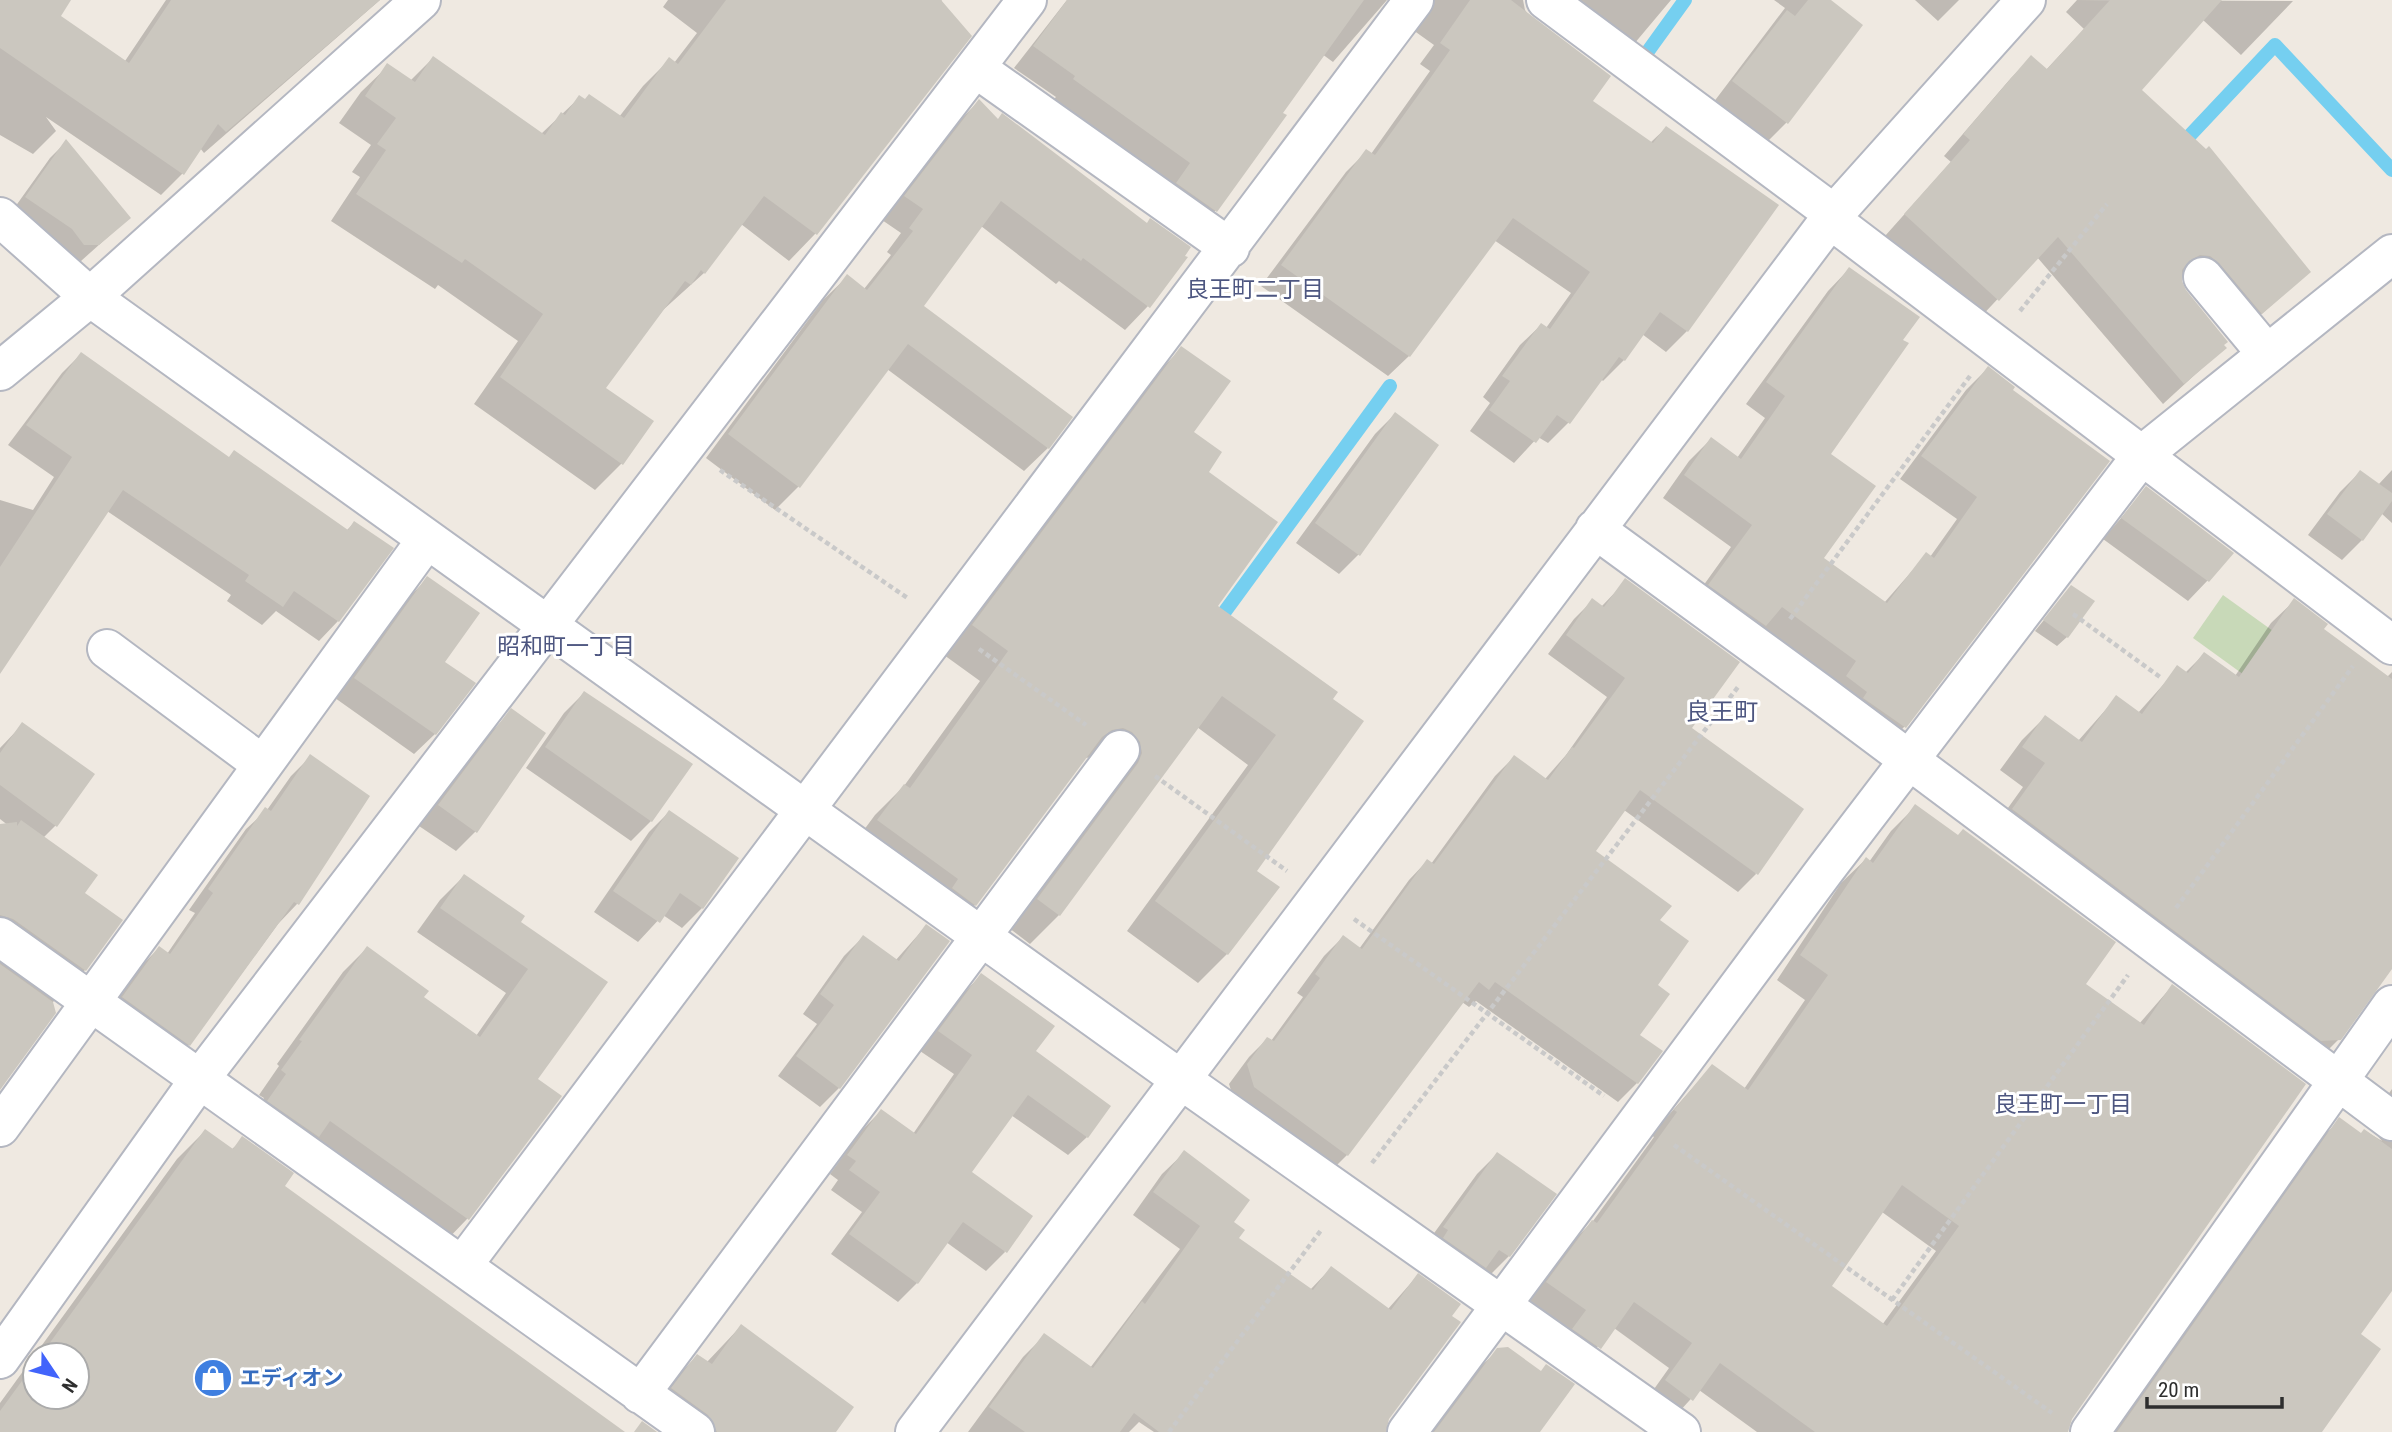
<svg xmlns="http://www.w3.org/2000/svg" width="2392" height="1432" font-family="'Roboto Condensed','Noto Sans JP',sans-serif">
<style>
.cemetery{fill:#c8d9b8}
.shadow{fill:#0003;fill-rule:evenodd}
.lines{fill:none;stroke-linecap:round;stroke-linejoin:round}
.stream{stroke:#75cff0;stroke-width:14}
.building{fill:#cbc7bf;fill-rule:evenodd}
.minor-casing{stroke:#b4b7c1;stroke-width:42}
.path{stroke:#c9c9c9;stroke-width:4.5;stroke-dasharray:5 3.5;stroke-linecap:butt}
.minor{stroke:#fff;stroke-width:38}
.labels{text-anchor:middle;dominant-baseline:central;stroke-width:6;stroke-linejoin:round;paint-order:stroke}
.shop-label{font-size:21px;font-weight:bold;fill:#366cbe;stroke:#fff;text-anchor:start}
.neighbourhood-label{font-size:23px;fill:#4d5680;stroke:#fff}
.quarter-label{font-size:24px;fill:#4d5680;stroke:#fff}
</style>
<rect width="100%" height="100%" fill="#efe9e1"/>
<path class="cemetery" d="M2223,595l85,61 -10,58 -105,-76z"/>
<path class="shadow" d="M0,0h68l-9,16 66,45 41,-61h214l-176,153 -4,-5 -18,26 -21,21 -115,-78 10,14 -23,23 -33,-19z
M668,0h274l-2,2 30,34 -155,198 -26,27 -48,-37 -37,49 -41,37 -60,78 19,75 -27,27 -121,-86 44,-63 -80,-56 -3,4 -104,-68 29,-44 -8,-5 19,-27 -32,-22 22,-31 27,-26 22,15 23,-23 108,76 38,-36 40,19 24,-31 26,-26 5,3 23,-30 -34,-26z
M1067,0h320l-54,62 -11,-8 -107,157 -20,20 -142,-131 3,-3 -42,-29z
M1399,0h124l2,10 65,91 60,42 16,-15 110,77 -89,126 -21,21 -24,-18 -18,26 -21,21 -2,-2 -33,44 -20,20 -10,-6 -24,26 -44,-32 20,-28 -7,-6 37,-52 21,-20 5,3 25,-35 -77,-53 -85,116 -21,20 -127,-90 85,-114 21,-21 4,3 59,-83 -10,-7 14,-19 -21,-15z
M1530,0h141l-37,44z
M1774,0h54l-42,123 -20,20 -53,-40 72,-95z
M1915,0h44l-21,21z
M2077,0l216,1 -52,54 -38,-35 -64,70 170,182 -69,61 -51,-57h-9v6l44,66 -61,56 -126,-147 -60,64 -92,-85 66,-74 -7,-6 67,-78 21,-21 14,13 38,-41 -18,-17z
M979,101l169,205 -23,24 -66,-49 -3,3 -75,-58 -59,80 126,142 -24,23 -137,-102 -89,118 -23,23 -69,-52 117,-158 24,-23 17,12 27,-34 -4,-3 14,-19 -19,-13 74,-96z
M66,142l63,76 -48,43 -13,-1 -58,-46 40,-56z
M1849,269l52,71 -72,115 -7,103 62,45 42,-48 4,2 27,-38 -57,-40 66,-89 22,-22 22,22 98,71 -204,266 -21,22 -195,-142 43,-60 -68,-49 26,-37 22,-22 26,19 28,-40 -19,-14 82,-113z
M1182,348l9,84 16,40 8,134 120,86 -80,179 -28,83 -29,29 -71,-52 121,-166 -51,-38 -138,188 -29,29 -21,-16 84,-171 -8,1 -110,147 -29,29 -97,-84 26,-35 29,-29 76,-105 -36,-26 209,-278z
M81,354l147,104 118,73 8,-8 -16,98 -19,20 -43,-30 -14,14 -35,-24 4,-6 -124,-84 -107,159v-170l33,10 21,-33 -46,-32 54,-72z
M1395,414l-36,140 -20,20 -43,-31 79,-109z
M2392,470v53l-11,-10 -19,27 -20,20 -34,-25 32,-43 20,-20 18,13z
M2146,489l62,91 -20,21 -85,-62z
M427,579l16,83 30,22 -38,50 -21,20 -79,-56 72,-99z
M1626,581l130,293 -18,18 -114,-82 -30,42 64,69 -3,64 -17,50 -1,48 -19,19 -142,-101 -7,6 -7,-5 -115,153 -19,19 -92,-68 -7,-22 20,-27 18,-18 4,2 32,-44 -6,-4 27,-37 19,-19 16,12 50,-69 18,-19 4,3 64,-88 19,-19 31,22 21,-24 41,-58 -59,-43 26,-35 19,-19 8,7z
M2071,587l-4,50 -10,9 -22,-15z
M2294,601l27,28 66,48 5,-5v293l-53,74 -23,23 -326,-229 33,-46 -23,-17 22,-30 23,-23 33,24 38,-43 22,15 40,-45 7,5 19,-19 31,22 36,-53z
M584,693l67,128 -20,20 -105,-73 38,-55z
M512,711l-36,120 -20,20 -37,-25 73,-95z
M23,724l33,101 -13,13 40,55 38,28 -36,49 -33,33 -52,84v-243l14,-14 -14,-11v-71z
M311,756l57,40 -71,108 -19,20 -89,121 -20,19 -66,-47 36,-49 20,-20 8,6 28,-41 -6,-3 57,-81 21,-19 24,-34z
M1915,807l168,177 56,40 33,-38 -117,446h-298l-58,-42 -31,34 -26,-18 27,-38 -55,-40 -39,44 -52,-65 45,-61 25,-25 61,-84 -3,-2 61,-69 32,23 61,-89 -28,-20 64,-97 25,-24 3,3 22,-31zM1882,1212l54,39 -54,74 -53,-38z
M669,812l68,47 -35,49 -20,20 -19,-13 -25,27 -44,-30 55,-80z
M464,876l54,46 87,60 -69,97 24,17 -93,123 -23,24 -199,-118 19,-27 -5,-3 20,-29 -2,-2 66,-92 24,-24 55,49 54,39 30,-43 -89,-61 23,-32z
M926,926l-87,162 -19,19 -42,-31 39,-52 -14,-10 41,-58 19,-19 32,24z
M981,975l106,162 -19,18 -57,-40 -42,57 36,80 -19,19 -40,-29 -29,41 -19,19 -67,-48 31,-42 -31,-22 7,-10 -8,-6 32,-44 19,-19 32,23 41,-60 -34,-23 43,-57z
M2392,1089v199l-33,47 -39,97h-210l202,-285 28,-27 21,14 6,-2 15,9 -15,-17z
M205,1131l26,19 12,-11 39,48 340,245h-622v-29l177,-244zM35,1355h42v42h-42z
M1184,1153l48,69 5,17 73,51 21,-22 57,41 30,-34 -34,157h-230l-15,-10 -10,10h-161l55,-75 21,-21 46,32 90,-119 -47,-34 29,-41z
M1497,1154l12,102 -20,20 -65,-29 53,-73z
M741,1326l94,106h-172l-18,-15 24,-33 28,-28 10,6z
M1498,1350l40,82h-107l44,-60z"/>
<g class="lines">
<path class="stream" d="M1646,54l39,-54
M2178,148l97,-103 117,125
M1215,625l175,-239"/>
</g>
<path class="building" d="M0,0h71l-10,16 68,47 42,-63h209l-154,132 -8,-8 -34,51 -184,-127z
M726,0h215l31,36 -155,199 -53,-39 -59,78 -4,-4 -10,15 -6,-4 -79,107 48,33 -31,44 -123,-88 43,-63 -78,-55 -3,4 -106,-69 30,-44 -9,-6 19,-26 -31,-22 22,-33 28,19 18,-26 112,79 16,-23 4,3 14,-20 6,4 4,-5 35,24 45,-61 9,7z
M1067,0h297l-81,113 4,2 -70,97 -41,-29 14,-20 -117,-84 2,-3 -42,-30z
M1470,0h41l100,76 -18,25 60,42 13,-17 113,79 -91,127 -28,-20 -35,49 -6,-4 -49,67 -13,-9 -21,28 -47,-33 21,-29 -8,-5 39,-53 9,6 40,-57 -77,-54 -103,139 -129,-92 85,-116 9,6 49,-68 26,-37 -10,-7z
M1808,0h23l32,25 -75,99 -56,-43 55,-71 8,6z
M2110,0h112l-80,90 64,59 3,-3 102,126 -49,42 -43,-51 -9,-7 -10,-1 -11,6 -7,9v11l4,9 42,52 -4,3 3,3 -43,36 -126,-147 -59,64 -95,-87 66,-74 -7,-6 68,-79 16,14z
M979,99l19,20 4,-6 145,110 3,-5 41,29 -6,9 3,1 -38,51 -67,-50 -2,3 -80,-60 -77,105 149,111 -24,32 -141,-105 -108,144 -72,-54 119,-160 20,16 46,-59 -4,-3 14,-19 -19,-13z
M66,139l65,79 -32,27h-15l-12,-16 -47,-32z
M1849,267l71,50 -17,23 6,3 -78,111 45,32 -52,72 63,45 39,-51 8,6 43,-61 -56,-41 67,-90 27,21 -2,3 97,71 -204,267 -43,-30 4,-6 -21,-16 10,-15 -74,-54 -16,19 -58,-41 44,-60 -68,-50 27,-38 30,22 44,-63 -19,-14z
M1181,346l50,35 -37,51 28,20 -13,20 69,50 -60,84 120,86 -5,7 31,22 -107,150 23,16 -52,68 -73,-54 121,-166 -54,-39 -162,220 -23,-17 101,-136 4,-10 -2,-11 -8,-10 -9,-4 -11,2 -10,7 -126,169 -24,-18 6,-9 -81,-59 27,-36 6,4 98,-137 -36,-26z
M81,352l148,105 5,-7 114,80 6,-9 40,27 -55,74 -45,-31 -11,16 -38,-26 4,-6 -126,-85 -123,184v-107l72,-110 -46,-32z
M1395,412l44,33 -79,111 -45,-33z
M2360,470l32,23v8l-29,40 -36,-27z
M2146,486l88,67 -25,29 -88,-64z
M427,576l53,37 -35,49 31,21 -40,52 -82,-57z
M1625,578l115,84 -48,66 112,81 -46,66 -118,-85 -44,61 76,55 -12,14 29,21 -31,44 12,9 -30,41 23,16 -25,33 -143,-102 -6,8 -10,-8 -131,174 -94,-69 -7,-23 20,-27 7,4 46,-63 -5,-4 28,-39 19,14 65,-90 7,5 80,-109 34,25 24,-33 2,1 51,-70 -59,-43 26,-37 12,9z
M2071,585l24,16 -27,37 -25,-18z
M2294,598l34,26 -4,5 68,50v290l-51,71 -20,1 -309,-232 33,-46 -23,-16 23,-32 37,27 34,-47 26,19 35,-49 11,8 16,-21 35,25z
M584,691l109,73 -41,58 -107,-75z
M511,708l35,25 -69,100 -39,-28z
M22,722l73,52 -38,53 -57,-42v-32z
M310,754l60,42 -71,109 -5,-3 -104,144 -68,-49 37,-51 11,8 43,-61 -5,-4 57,-82 6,4z
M1915,804l43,31 5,-6 153,113 -30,42 58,41 28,-41 134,100 -234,335 -4,13h-253l-95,-69 -27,38 -28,-21 27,-37 -58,-41 -33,47 -29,-20 14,-19 -40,-28 46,-62 5,3 80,-111 -3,-2 38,-46 36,26 80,-115 -28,-20 66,-98 7,6zM1902,1185l57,41 -72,100 -55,-40z
M669,810l70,48 -36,51 -23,-16 -20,30 -47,-32z
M21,820l77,55 -13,18 38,27 -37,51 -73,-52 -13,-4v-91l17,-2v4z
M464,874l61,42 -4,6 87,60 -70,97 24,17 -93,124 -139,-99 -11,16 -52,-36 19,-27 -5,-4 21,-29 -3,-1 68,-94 62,45 -5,6 56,40 48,-68 -88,-61z
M926,924l24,17 -110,148 -44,-33 38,-51 -14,-11 43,-59 36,26z
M0,964l53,38 3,11 -56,77z
M981,973l74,53 -19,25 75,55 -23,32 -60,-43 -56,77 61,44 -26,37 -44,-31 -45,62 -69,-50 31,-42 -31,-22 7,-9 -9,-6 34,-46 35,25 56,-79 -34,-24z
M2339,1117l22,16 3,-4 28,20v142l-31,43 20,15 -59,83h-205z
M205,1129l28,20 9,-13 52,37 -9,13 340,246h-625v-21l35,-48v34h42v-42h-36z
M1184,1150l66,50 -16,22 11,8 -6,8 74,52 18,-24 60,44 27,-37 43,31 -9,12 9,6 -72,97 -3,13h-227l-25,-19 -14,19h-95l-36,-25 55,-74 49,35 49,-67 3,3 55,-78 -47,-34z
M1497,1152l60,42 -47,63 -11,-7 -13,18 -43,-30 5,-8 -5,-3z
M741,1324l113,83 -18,25h-119l-9,-17 -37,-27 26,-34 15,10z
M1508,1347l33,24 5,-7 29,20 -35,48h-106l63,-84z
M642,1421l15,11h-23z"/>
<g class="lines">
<g class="minor-casing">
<path id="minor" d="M1546,0l288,214
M977,69l253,179
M0,217l90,80 1090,782 501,353
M1830,219l562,426
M2203,277l64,77
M0,371l90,-74 331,-297
M1595,529l226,165 571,427
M107,649l156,116
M0,937l695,495
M0,1127l427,-588
M462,1266l952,-1266
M0,1359l199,-279 828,-1080
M640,1394l480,-644
M915,1432l919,-1218 192,-214
M1407,1432l418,-562 318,-416 249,-200
M2090,1432l302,-427"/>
</g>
<path class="path" d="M2020,311l87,-107
M720,470l189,129
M2073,614l87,63
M1790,619l180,-243
M979,649l107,76
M1155,776l132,95
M2176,908l177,-242
M1354,919l250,177
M1674,1145l378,268
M1372,1163l366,-476
M1892,1300l236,-325
M1169,1432l153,-203"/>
<use href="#minor" class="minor"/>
</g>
<defs>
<g id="shop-disc" transform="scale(2.0125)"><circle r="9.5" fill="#3f7fe0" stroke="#fff"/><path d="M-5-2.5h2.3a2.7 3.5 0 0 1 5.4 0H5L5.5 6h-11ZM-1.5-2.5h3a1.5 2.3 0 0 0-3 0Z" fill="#fff"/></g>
</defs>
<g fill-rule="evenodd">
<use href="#shop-disc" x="213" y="1378"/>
</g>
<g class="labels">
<g class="shop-label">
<text x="240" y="1378">エディオン</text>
</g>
<g class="neighbourhood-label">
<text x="1255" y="289">良王町二丁目</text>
<text x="566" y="646">昭和町一丁目</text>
<text x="2063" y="1104">良王町一丁目</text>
</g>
<g class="quarter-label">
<text x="1722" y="712">良王町</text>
</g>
</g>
<g transform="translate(56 1376) rotate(125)"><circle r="33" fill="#ffffff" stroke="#ababab" stroke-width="2"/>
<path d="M0-5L12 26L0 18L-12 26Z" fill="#4264fb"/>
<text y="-10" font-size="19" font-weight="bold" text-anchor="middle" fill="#2e2e2e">N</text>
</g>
<path d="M2147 1397v10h135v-10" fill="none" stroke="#2e2e2e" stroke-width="3.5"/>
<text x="2158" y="1397" font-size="21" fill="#2e2e2e" stroke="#ffffff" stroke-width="5" paint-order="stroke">20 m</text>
</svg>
